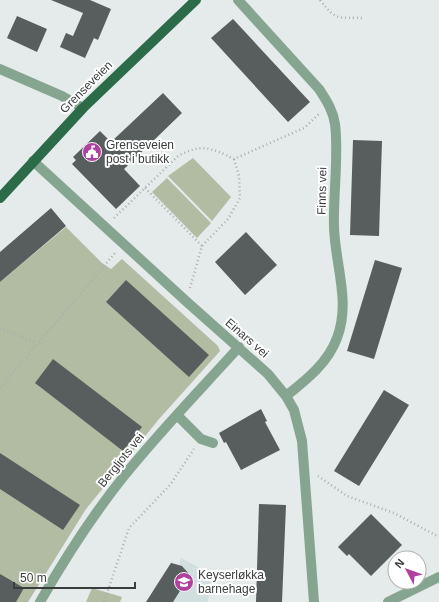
<svg xmlns="http://www.w3.org/2000/svg" width="439" height="602" font-family="Helvetica,sans-serif">
<style>
.built{fill:#d1e0de}
.green{fill:#b1bca3}
.building{fill:#585d5e}
.lines{fill:none;stroke-linecap:round;stroke-linejoin:round}
.path{stroke:#aaaeae;stroke-width:2.5;stroke-dasharray:1 3;stroke-linecap:butt}
.minor{stroke:#85a590;stroke-width:10}
.major{stroke:#2c6b48;stroke-width:10}
.labels{text-anchor:middle;dominant-baseline:central;stroke-width:4;stroke-linejoin:round;paint-order:stroke}
.street-label{font-size:12px;fill:#3b3d3d;stroke:#fff}
.poi-label{font-size:12px;fill:#3b3d3d;stroke:#fff;text-anchor:start}
</style>
<rect width="100%" height="100%" fill="#e5eaea"/>
<path class="built" d="M181,558l30,16 -3,28h-63l9,-11 -1,-1 18,-28 8,3z"/>
<path class="green" d="M193,158l38,39 -19,24 -44,-45z
M167,178l44,45 -14,15 -45,-46z
M66,227l36,36 9,6 11,-10 96,87 2,5 -61,68 -73,90 -58,93h-28v-320z
M92,588l30,9 -2,5h-34z"/>
<path class="building" d="M51,0h39l21,9 -13,31 -4,-2 -9,20 -25,-11 6,-14 7,3 10,-23z
M17,16l30,13 -10,23 -30,-14z
M233,19l77,83 -22,20 -77,-84z
M163,93l19,20 -58,56 16,17 -24,23 -44,-45 4,-4 -3,-3 27,-26 11,11z
M353,140l29,1 -3,95 -29,-1z
M51,208l15,18 -66,56v-30z
M246,232l31,33 -32,30 -30,-33z
M375,260l27,8 -28,91 -27,-8z
M126,280l83,75 -20,22 -83,-75z
M53,359l89,68 -19,24 -88,-68z
M384,390l25,15 -50,81 -25,-15z
M261,409l6,12 -2,1 15,28 -39,20 -15,-28 -2,1 -5,-10z
M0,453l80,52 -17,25 -63,-41z
M259,504l27,1 -4,97h-26z
M371,514l31,31 -31,31 -22,-22 -2,2 -9,-9z
M171,563l11,3 8,9 -17,27h-27z
M0,574l24,14 -8,14h-16z"/>
<g class="lines">
<path class="path" d="M320,0c17,22 18,17 45,18
M145,188l57,58
M114,218l64,-62c23,-13 34,-8 56,3l70,-31 16,-15
M190,288l12,-42 26,-27 12,-21 -1,-22 -5,-17
M0,328l37,15
M0,388l115,-135
M318,476l29,20 47,17 45,24
M104,602l25,-74 41,-43 24,-36"/>
<path class="minor" d="M238,0l81,89c7,11 14,21 16,35 4,31 -2,71 -1,103 1,37 17,75 3,111 -9,25 -31,42 -51,58
M0,69l62,27 21,12
M33,161l154,141 81,72 18,22 8,14 8,31 12,161
M177,415l24,24 12,4
M40,602c25,-44 52,-86 84,-126 36,-45 76,-86 115,-129
M388,602l51,-25"/>
<path class="major" d="M0,198l83,-90 113,-108"/>
</g>
<defs>
<g id="civic-disc" transform="scale(1)"><circle r="9.5" fill="#af419f" stroke="#fff"/><path d="M-.6-6.5H3V-4.5H.6V-3L4-1V1h2V6H-6V1h2V-1L-.6-3ZM-1.2 2.5V6h2.4V2.5Z" fill="#fff"/></g>
<g id="school-disc" transform="scale(1)"><circle r="9.5" fill="#af419f" stroke="#fff"/><path d="M0-5L7-2L0 1L-7-2ZM-4 1L0 2.5L4 1V4Q0 6-4 4Z" fill="#fff"/></g>
</defs>
<g fill-rule="evenodd">
<use href="#civic-disc" x="92" y="152"/>
<use href="#school-disc" x="184" y="582"/>
</g>
<g class="labels">
<g class="street-label">
<text transform="translate(86 87) rotate(-45)">Grenseveien</text>
<text transform="translate(322 191) rotate(-89)">Finns vei</text>
<text transform="translate(247 338) rotate(41)">Einars vei</text>
<text transform="translate(121 460) rotate(-51)">Bergljots vei</text>
</g>
<g class="poi-label">
<text x="106" y="145">Grenseveien<tspan x="106" dy="14">post i butikk</tspan></text>
<text x="198" y="575">Keyserløkka<tspan x="198" dy="14">barnehage</tspan></text>
</g>
</g>
<g transform="translate(407 570) rotate(311)"><circle r="19" fill="#ffffff" stroke="#b1b1b1"/>
<path d="M0-3L7 15L0 10L-7 15Z" fill="#af419f"/>
<text y="-6" font-size="11" font-weight="bold" text-anchor="middle" fill="#3b3d3d">N</text>
</g>
<path d="M14 582v6h121v-6" fill="none" stroke="#3b3d3d" stroke-width="2"/>
<text x="20" y="582" font-size="12" fill="#3b3d3d" stroke="#ffffff" stroke-width="3" paint-order="stroke">50 m</text>
</svg>
